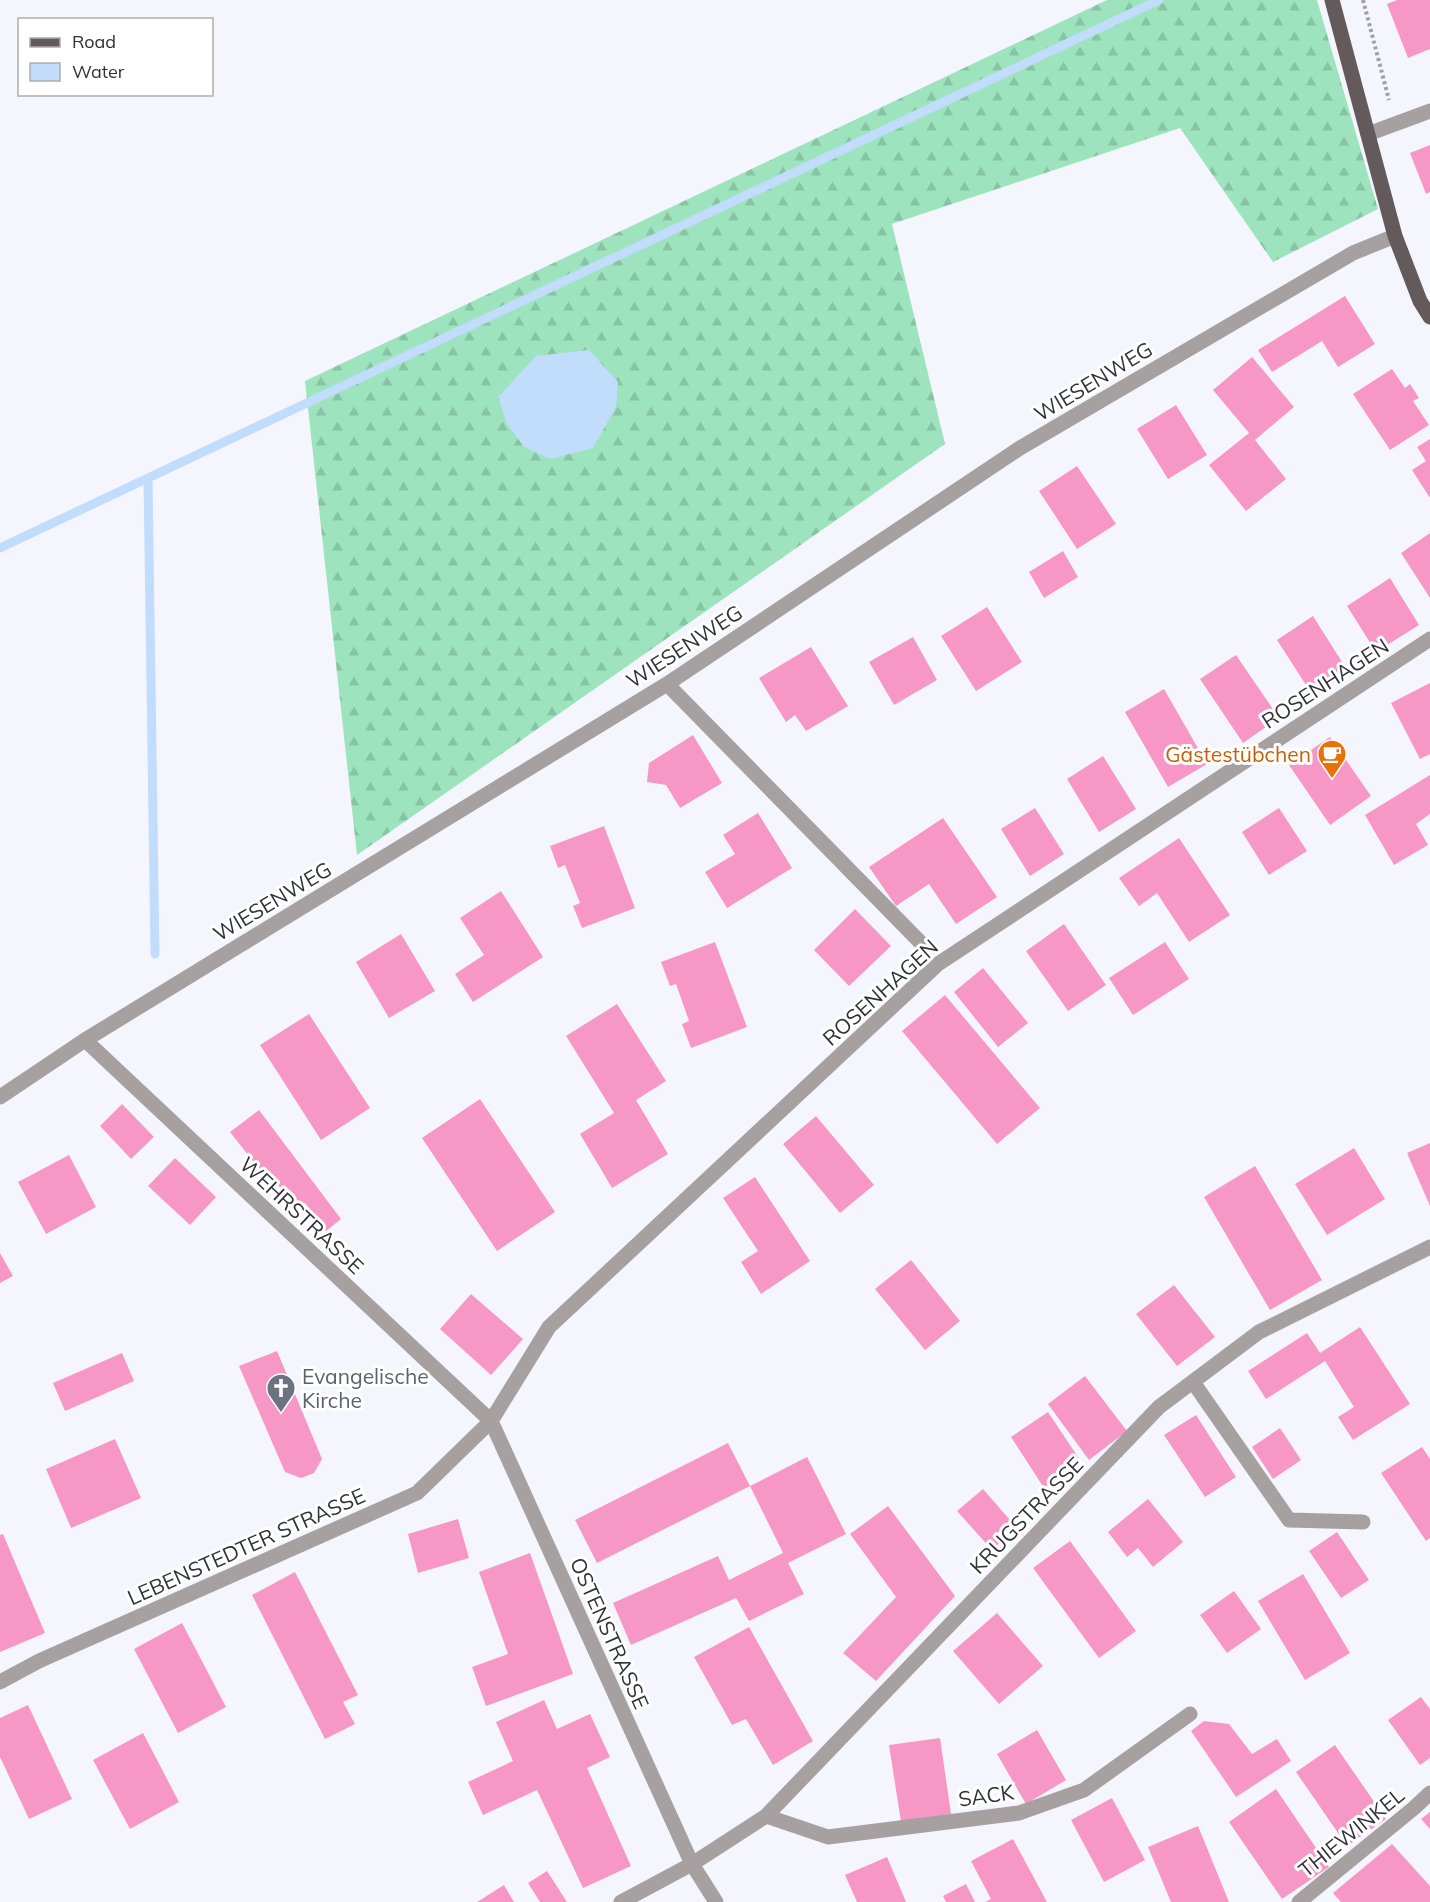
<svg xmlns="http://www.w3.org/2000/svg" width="1430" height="1902" font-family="Mulish,sans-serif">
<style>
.forest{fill:url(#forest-firs)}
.water{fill:#c2dcfb}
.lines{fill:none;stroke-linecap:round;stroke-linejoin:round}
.stream{stroke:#c2dcfb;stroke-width:9}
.building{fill:#f797c6}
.path{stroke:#9fa0a5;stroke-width:4;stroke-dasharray:3 3;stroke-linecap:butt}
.minor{stroke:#a6a0a1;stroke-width:15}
.major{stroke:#645a5c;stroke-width:15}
.labels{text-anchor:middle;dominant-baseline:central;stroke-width:6;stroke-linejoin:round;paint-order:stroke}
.street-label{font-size:21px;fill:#313236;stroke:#fff}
.food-label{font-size:21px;fill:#c56008;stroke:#fff;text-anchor:end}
.worship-label{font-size:21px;fill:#5b616d;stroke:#fff;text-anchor:start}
</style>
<defs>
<pattern id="forest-firs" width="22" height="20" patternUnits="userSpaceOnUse" patternTransform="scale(1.5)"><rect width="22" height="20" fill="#9de3bd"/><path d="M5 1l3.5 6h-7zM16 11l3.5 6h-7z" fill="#88c3a3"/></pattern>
</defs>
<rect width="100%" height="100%" fill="#f5f6fd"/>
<path class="forest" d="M1107,0h210l61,209 -105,53 -93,-134 -288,96 53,220 -588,411 -52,-474z"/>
<path class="water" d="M589,350l29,32 -2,25 -23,41 -43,11 -26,-12 -17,-23 -9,-27 38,-41z"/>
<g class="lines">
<path class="stream" d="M148,480l7,474
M0,548l1159,-548"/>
</g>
<path class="building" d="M1397,0h33v49l-22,9 -21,-54z
M1430,145v47l-4,2 -16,-41z
M1345,296l30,48 -37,23 -16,-26 -50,31 -14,-22z
M1252,357l42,50 -39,33 31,39 -40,32 -37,-46 40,-32 -36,-43z
M1392,369l13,19 5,-4 9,14 -6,3 16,24 -39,25 -37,-56z
M1176,405l31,50 -39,24 -31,-50z
M1430,439v59l-18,-28 14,-9 -9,-14z
M1077,466l39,58 -39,25 -38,-58z
M1430,533v65l-29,-45z
M1063,551l15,26 -34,21 -15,-26z
M1390,578l29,47 -43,27 -29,-46z
M987,607l35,55 -46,29 -35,-55z
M1313,616l36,57 -36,23 -36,-56z
M913,637l24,43 -43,25 -25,-43z
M811,647l37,59 -42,25 -11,-16 -9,7 -27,-44z
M1236,655l43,63 -36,25 -43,-64z
M1430,683v71l-10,5 -29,-56z
M1164,689l43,75 -39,23 -43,-75z
M693,735l29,48 -42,25 -14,-23 -19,-3 2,-19z
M1330,737l41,59 -41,29 -41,-60z
M1103,756l33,53 -37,23 -32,-53z
M1430,775v39l-14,10 12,21 -34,20 -29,-50z
M1035,808l29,46 -34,22 -29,-47z
M1279,808l28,43 -38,24 -27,-43z
M758,813l34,55 -65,40 -22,-36 30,-18 -12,-19z
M943,818l54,79 -41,27 -27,-40 -33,22 -27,-39z
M604,826l31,82 -53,20 -9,-22 7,-3 -15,-38 -7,3 -8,-22z
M1179,838l51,77 -41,27 -32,-49 -18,13 -20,-28z
M501,891l42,66 -70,45 -18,-28 29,-19 -24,-37z
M855,909l36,37 -42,40 -35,-36z
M1064,924l42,61 -38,26 -42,-60z
M401,934l34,57 -46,27 -33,-56z
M715,942l32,85 -56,21 -9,-24 7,-3 -13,-37 -6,2 -9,-24z
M1165,942l24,37 -56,36 -24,-37z
M983,968l45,55 -30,24 -44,-55z
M945,995l95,113 -43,36 -95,-113z
M617,1004l49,77 -30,19 32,54 -56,34 -32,-54 34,-21 -48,-77z
M309,1014l61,94 -49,32 -61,-95z
M480,1099l75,113 -58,39 -75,-113z
M122,1104l32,33 -23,22 -31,-33z
M259,1110l82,109 -15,12 -21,-28 -8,7 -31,-41 -4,4 -32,-41z
M816,1116l58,69 -34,28 -57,-69z
M1430,1143v63l-23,-53z
M1354,1148l31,51 -58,36 -32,-51z
M69,1155l27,52 -50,27 -28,-52z
M175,1158l41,39 -26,28 -42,-39z
M1255,1166l67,114 -52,30 -66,-113z
M755,1177l55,84 -49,33 -20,-32 17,-11 -35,-53z
M0,1253l13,23 -13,7z
M911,1260l49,61 -35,29 -50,-61z
M1174,1285l41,52 -38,29 -41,-52z
M471,1294l52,45 -32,36 -51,-46z
M1360,1327l50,77 -57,36 -15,-23 16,-10 -29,-46 -59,38 -18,-28 59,-38 13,20z
M277,1351l45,108 -8,14 -13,5 -16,-6 -46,-106z
M122,1353l12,28 -69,30 -12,-28z
M1085,1376l42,55 -38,29 -41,-56z
M1048,1412l34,51 -38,25 -33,-51z
M1196,1415l40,62 -31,20 -41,-62z
M1280,1428l21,32 -28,19 -21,-32z
M115,1439l26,59 -70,30 -25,-59z
M728,1443l22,43 -153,77 -22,-43z
M1422,1447l8,12v79l-4,3 -45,-68z
M807,1457l39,77 -58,29 16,31 -55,27 -13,-23 -105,47 -18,-42 105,-47 11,24 54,-27 -33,-67z
M983,1489l34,39 -25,22 -35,-39z
M1148,1499l35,43 -30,25 -15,-19 -11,9 -19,-25z
M888,1506l67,90 -79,85 -33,-28 53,-56 -46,-63z
M458,1519l11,39 -51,15 -10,-39z
M1337,1532l32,48 -28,18 -32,-47z
M3,1534l42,99 -45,19v-117z
M1070,1541l66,90 -37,27 -66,-90z
M530,1553l43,121 -87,32 -14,-39 36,-13 -29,-82z
M295,1572l63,123 -15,7 12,22 -30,15 -73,-144z
M1303,1574l47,79 -45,27 -47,-79z
M1234,1591l27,38 -34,24 -27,-38z
M997,1613l46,53 -44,38 -46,-53z
M182,1623l44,84 -48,26 -44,-84z
M749,1627l64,114 -40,24 -27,-46 -14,6 -38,-68z
M1421,1697l9,12v49l-10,7 -32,-45z
M544,1700l13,29 33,-15 20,43 -23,11 44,98 -48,22 -46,-98 -54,25 -15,-33 45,-21 -17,-39z
M28,1705l44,94 -43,20 -29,-62v-39z
M1204,1721l25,3 23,30 25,-15 14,22 -55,36 -45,-66z
M1037,1730l29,50 -40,24 -29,-50z
M143,1733l36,69 -49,27 -37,-69z
M940,1738l11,76 -50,8 -12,-77z
M1335,1745l51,74 -39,27 -51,-74z
M1276,1789l53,78 -47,32 -53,-77z
M1112,1798l33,62 -41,22 -33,-62z
M1430,1812v17l-9,-10z
M1198,1826l31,76h-58l-23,-55z
M1013,1839l34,63h-62l6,-3 -20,-38z
M1392,1844l38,42v16h-89l-8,-9z
M887,1857l19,45h-49l-12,-27z
M547,1871l20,31h-27l-12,-19z
M966,1884l9,18h-29l-3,-6z
M504,1885l10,17h-37z"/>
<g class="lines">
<path class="path" d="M1363,0l26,100"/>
<path class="minor" d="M1368,134l62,-23
M667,684l255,260
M85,1040l406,381 201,443 24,38
M0,1097l85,-57 582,-356 353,-236 333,-195 42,-17
M1193,1382l96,138 74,2
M0,1682l39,-21 378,-168 74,-72 58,-94 389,-363 492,-325
M766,1816l62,21 191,-24 65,-23 106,-76
M621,1902l71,-38 74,-48 393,-409 100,-75 171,-85
M1299,1902l115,-94 16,-15"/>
<path class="major" d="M1332,0l63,236 25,65 10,16"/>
</g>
<defs>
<g id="cafe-pin" transform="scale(1.5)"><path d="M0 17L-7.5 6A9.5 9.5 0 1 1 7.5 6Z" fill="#e8710a" stroke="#fff"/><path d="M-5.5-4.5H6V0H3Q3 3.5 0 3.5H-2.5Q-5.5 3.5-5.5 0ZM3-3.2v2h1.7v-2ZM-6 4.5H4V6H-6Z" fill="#fff"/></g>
<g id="church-pin" transform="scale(1.5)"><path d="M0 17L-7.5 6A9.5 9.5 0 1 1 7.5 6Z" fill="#6b7280" stroke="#fff"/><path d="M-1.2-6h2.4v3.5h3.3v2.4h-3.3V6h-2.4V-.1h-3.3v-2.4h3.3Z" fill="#fff"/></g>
</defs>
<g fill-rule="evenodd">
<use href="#cafe-pin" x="1332" y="754"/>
<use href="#church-pin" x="281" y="1388"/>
</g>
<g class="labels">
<g class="street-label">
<text transform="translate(1093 381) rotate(-31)">WIESENWEG</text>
<text transform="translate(684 646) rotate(-33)">WIESENWEG</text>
<text transform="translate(1325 683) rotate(-33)">ROSENHAGEN</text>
<text transform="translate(272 901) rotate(-31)">WIESENWEG</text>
<text transform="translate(880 992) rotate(-42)">ROSENHAGEN</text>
<text transform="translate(302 1215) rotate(43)">WEHRSTRASSE</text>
<text transform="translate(1026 1515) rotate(-46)">KRUGSTRASSE</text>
<text transform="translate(246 1546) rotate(-24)">LEBENSTEDTER STRASSE</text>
<text transform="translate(610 1633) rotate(66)">OSTENSTRASSE</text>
<text transform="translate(986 1795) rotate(-8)">SACK</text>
<text transform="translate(1351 1832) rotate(-39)">THIEWINKEL</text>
</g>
<g class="food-label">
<text x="1311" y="754">Gästestübchen</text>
</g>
<g class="worship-label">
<text x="302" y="1376">Evangelische<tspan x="302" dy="24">Kirche</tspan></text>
</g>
</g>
<rect x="18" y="18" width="195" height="78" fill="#ffffff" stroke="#adadaf" stroke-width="1.5"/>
<rect x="30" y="38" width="30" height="9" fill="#645a5c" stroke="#adadaf" stroke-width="1.5"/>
<text x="72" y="48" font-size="18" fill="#313236">Road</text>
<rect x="30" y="63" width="30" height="18" fill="#c2dcfb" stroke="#adadaf" stroke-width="1.5"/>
<text x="72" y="78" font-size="18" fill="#313236">Water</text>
</svg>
